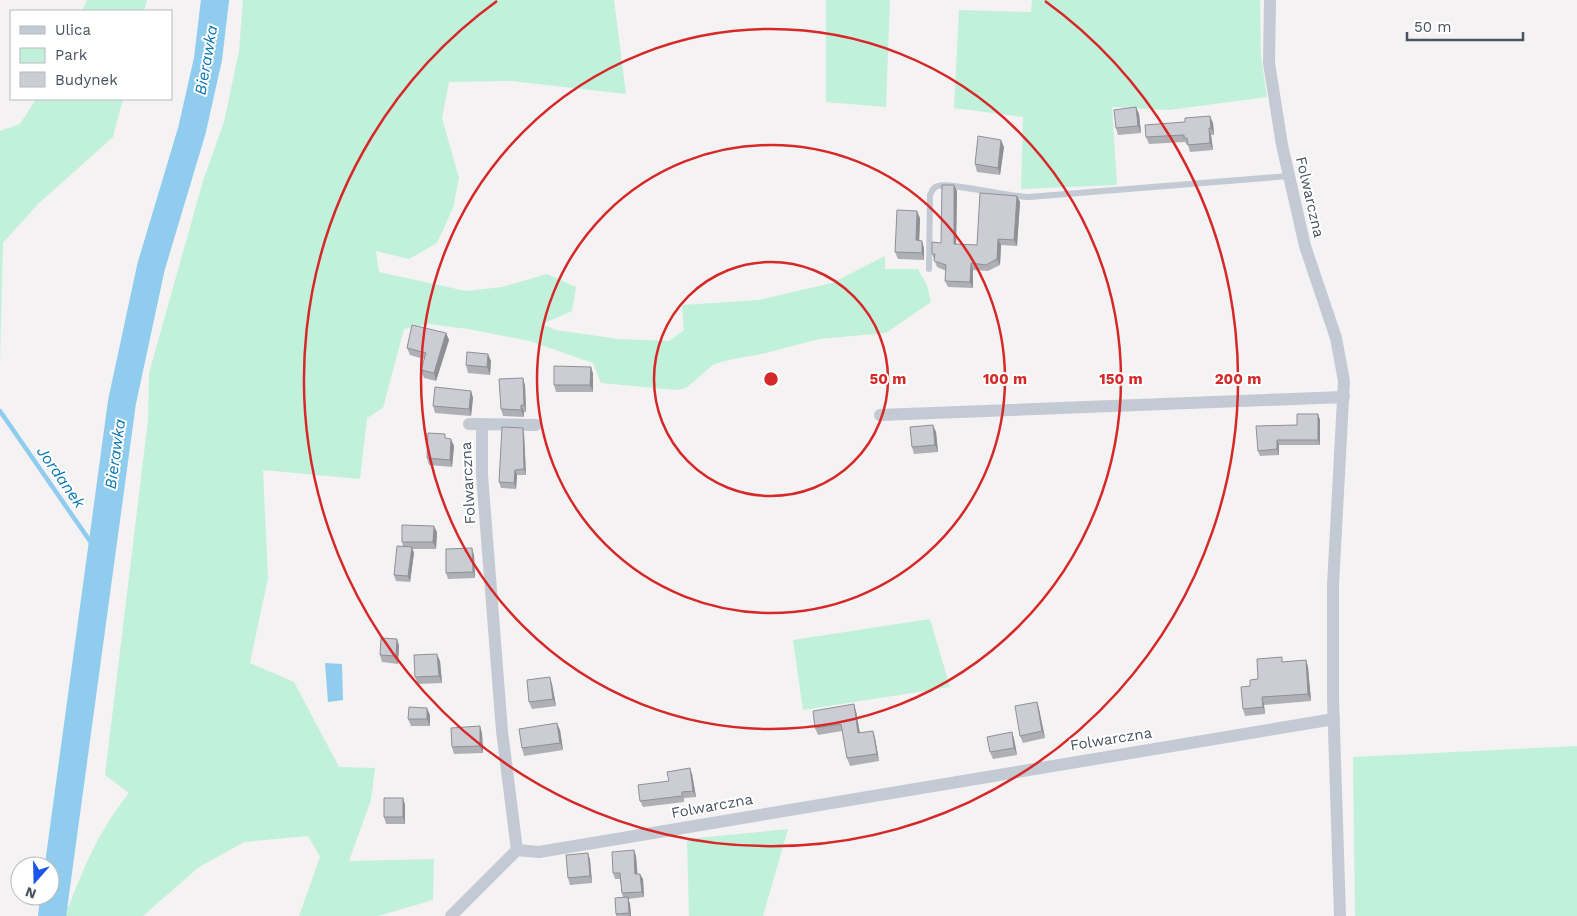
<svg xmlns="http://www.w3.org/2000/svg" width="1577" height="916" font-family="'Work Sans',sans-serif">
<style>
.green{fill:#c2f1db}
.water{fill:#8fccee}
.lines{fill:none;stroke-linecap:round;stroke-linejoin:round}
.stream{stroke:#8fccee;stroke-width:4.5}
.river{stroke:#8fccee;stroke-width:28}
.service{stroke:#c3cad3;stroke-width:6}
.minor{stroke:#c3cad3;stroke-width:12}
.wall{fill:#afb0b6}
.shaded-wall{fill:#8f9094}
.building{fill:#cccdd4;stroke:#8f9094}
.ring{fill:none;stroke:#d62828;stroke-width:2.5}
.labels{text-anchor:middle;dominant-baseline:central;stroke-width:4;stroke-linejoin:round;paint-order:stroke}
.street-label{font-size:15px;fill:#495260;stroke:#fff}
.water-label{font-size:16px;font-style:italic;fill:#0b76b1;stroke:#fff}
.centre{fill:#d62828;stroke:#fff;stroke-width:2.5}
.ring-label{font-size:15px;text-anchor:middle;font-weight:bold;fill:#d62828;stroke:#fff;stroke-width:4;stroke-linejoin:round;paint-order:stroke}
</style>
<rect width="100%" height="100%" fill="#f4f2f2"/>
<path class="green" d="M87,0h60l-3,11h-62z
M243,0h371l12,94 -115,-13 -62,1 -7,36 17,60 -6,30 -16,35 -28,16 -33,-8 3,21 87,19 36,-4 45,-13 29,13 -4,24 -30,13 14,6 62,9 51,2 15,-11 -2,-25 77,-5 73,-17 53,-27v13h33l9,16 4,17 -45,31 -67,6 -57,15 -29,5 -19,5 -28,24 -10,2 -75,-7 -8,-20 -63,-22 -62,-12 -39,-5 -25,5 -21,79 -16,10 -7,61 -97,-9 5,108 -18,85 44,19 45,85 36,1 -4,32 -22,61 85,-2 -1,41 -55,16h-79l21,-59 -12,-21 -64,6 -45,25 -56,49h-83l1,-11 8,1c17,-44 30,-75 60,-113l-24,-18 43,-355 1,-47 54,-192 21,-59 15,-71z
M826,0h64l-4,107 -60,-5z
M1032,0h228l1,56 6,41 -98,13 -57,-3 5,78 -96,4 2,-72 -69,-9 5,-98 72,2z
M36,99h87l-10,38 -75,67 -35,39 -3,120v-232l20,-7z
M930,619l20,68 -147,23 -10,-70z
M1577,746v170h-222l-2,-159z
M788,829l-25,87h-74l-2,-77z"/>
<path class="water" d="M325,663l17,1 1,36 -15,2z"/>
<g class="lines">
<path class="stream" d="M0,411l101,146"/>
<path class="river" d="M52,916l70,-514 29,-135 41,-137 16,-71 7,-59"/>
<path class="service" d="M929,269l1,-74c2,-4 3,-8 8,-9 10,-4 73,11 91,11l260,-21"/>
<path class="minor" d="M1270,0l-1,63 13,82 23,101 31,92 8,43 -11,204v113l7,218
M880,415l464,-18
M469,424l67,1
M482,425v50l20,256 15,119 22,2 795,-133
M451,916l66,-66"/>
</g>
<path class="wall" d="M1136,107l3,7 2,19 -23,2 -2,-7z
M1213,123l1,12h-3l2,15 -23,2 -2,-7h-1l-2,-3 -36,2 -3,-7z
M1004,147l-4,28 -23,-3 -2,-8z
M957,191l-1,53 21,1 40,-49 3,6 -3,44 -16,-1 -1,20 -12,6 -15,-1v18l-25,-1 -3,-6 1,-10 -9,-4 -5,-13 9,-11z
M920,218l-1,22 5,8v12l-26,-1 -3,-7z
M446,333l3,7 -13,41 -12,-3 -3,-8 3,-11 -14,-4 -3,-7z
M491,361l-1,14 -22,-2 -2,-8z
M591,367l2,7v18h-37l-2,-7z
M525,385l1,27h-2v5l-21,-1 -2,-7z
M471,391l2,7 -2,18 -36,-3 -2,-7z
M1318,414l2,6v25h-41v10l-19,1 -2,-5 39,-26z
M936,432l2,20 -24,2 -2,-7z
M524,433l2,42h-9l-1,14 -15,-1 -2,-6z
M447,438l7,8 -2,21 -23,-2 -2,-7z
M437,532l-1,17h-24l2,4 -4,29 -14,-1 -2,-6 9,-29 -1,-4z
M474,555l1,23 -27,1 -2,-6z
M397,639l2,7 -1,18 -16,-2 -2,-7z
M1306,660l2,7 3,34 -47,4 1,9 -20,2 -2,-7 7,-23 33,-24z
M440,661l2,22 -24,1 -3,-7z
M552,684l4,22 -24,3 -3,-7z
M1037,702l2,7 6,29 -22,5 -3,-7z
M856,711l4,22 13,-2 2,7 4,23 -29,5 -3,-8 -5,-27 -24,4 -3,-7z
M430,715v11h-19l-3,-7z
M560,730l3,20 -39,6 -2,-8z
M1012,732l2,7 3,16 -24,4 -3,-7z
M482,733l1,20 -29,1 -2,-7z
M692,774l4,23 -12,1v4l-41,5 -3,-6 29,-20z
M403,798l2,7v19h-19l-2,-7z
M634,850l2,6 1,18 6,5 1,18 -16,2 2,5 1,12h-15v-2l7,-16 -1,-5 -2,-14h-5l-2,-6z
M588,853l2,7 2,23 -22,2 -2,-7z"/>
<path class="shaded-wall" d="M1136,107l3,7 2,19 -3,-7z
M1210,116l3,7 1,12 -3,-7z
M1209,128l2,7 2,15 -3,-7z
M1001,140l3,7 -4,28 -2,-7z
M954,185l3,6 -1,59 -2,-6z
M1017,196l3,6 -3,44 -3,-6z
M917,211l3,7 -1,29 -3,-7z
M998,239l3,6 -1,20 -3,-6z
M922,241l2,7v12l-2,-7z
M971,263l2,7v18l-3,-6z
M446,333l3,7 -13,41 -2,-8z
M488,354l3,7 -1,14 -3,-8z
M591,367l2,7v18l-3,-7z
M523,378l2,7 1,27 -2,-7z
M471,391l2,7 -2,18 -2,-7z
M521,405l3,7v5l-3,-7z
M1318,414l2,6v25l-2,-5z
M933,425l3,7 2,20 -3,-7z
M523,428l1,5 2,42 -2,-6z
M451,439l3,7 -2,21 -2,-7z
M1277,440l2,5v10l-2,-6z
M515,470l2,5 -1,14 -2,-6z
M434,526l3,6 -1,17 -3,-7z
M412,547l2,6 -4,29 -2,-6z
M472,548l2,7 1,23 -2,-6z
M397,639l2,7 -1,18 -2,-8z
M437,654l3,7 2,22 -3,-7z
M1306,660l2,7 3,34 -3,-7z
M550,677l2,7 4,22 -3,-7z
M1262,697l2,8 1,9 -2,-7z
M1037,702l2,7 6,29 -3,-7z
M854,704l2,7 5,29 -3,-7z
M427,708l3,7v11l-3,-7z
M557,723l3,7 3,20 -3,-7z
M480,726l2,7 1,20 -3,-7z
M873,731l2,7 4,23 -2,-7z
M1012,732l2,7 3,16 -3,-7z
M690,768l2,6 4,23 -3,-6z
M403,798l2,7v19l-2,-7z
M634,850l2,6 2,24 -3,-6z
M588,853l2,7 2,23 -2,-7z
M640,874l3,5 1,18 -2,-5z
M628,897l2,7 1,12h-1l-1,-3z"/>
<path class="building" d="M1136,107l2,19 -22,2 -2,-18z
M1210,116l1,12h-2l1,15 -22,2 -1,-7h-3v-3l-38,2 -1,-12 40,-3v-4z
M978,136l23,4 -3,28 -23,-4z
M942,185h12v59l23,1 3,-52 37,3 -3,44 -16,-1 -1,20 -11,6 -15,-2 -1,19 -25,-1 1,-16 -12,-4 1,-7h-3v-12l9,1z
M897,210l20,1 -1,29 6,1v12l-27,-1z
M412,325l34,8 -12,40 -13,-3 5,-17 -19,-5z
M467,352l21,2 -1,13 -21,-2z
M554,366l37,1 -1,18h-36z
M523,378l1,27h-3v5l-20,-1 -2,-30z
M435,387l36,4 -2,18 -36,-3z
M1297,414h21v26h-41v9l-19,2 -2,-25 41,-1z
M933,425l2,20 -23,2 -2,-20z
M502,427l21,1 1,41 -9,1 -1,13 -15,-1z
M428,433l17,1v4l6,1 -1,21 -23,-2z
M402,525l32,1 -1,16h-31z
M397,546l15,1 -4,29 -14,-1z
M472,548l1,24 -27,1v-24z
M381,638l16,1 -1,17 -16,-1z
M437,654l2,22 -24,1 -1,-22z
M1282,657v5l24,-2 2,34 -46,3 1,10 -20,2 -2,-22 9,-1v-6l8,-1 -1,-20z
M550,677l3,22 -24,3 -2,-22z
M1037,702l5,29 -22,5 -5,-30z
M854,704l4,29 15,-2 4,23 -30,4 -6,-34 -26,4 -2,-17z
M409,707l18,1v11h-19z
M557,723l3,20 -38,5 -3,-19z
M480,726v20l-28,1 -1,-19z
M1012,732l2,16 -24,4 -3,-15z
M690,768l3,23 -11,1v4l-42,5 -2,-16 31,-4 -2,-9z
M384,798h19v19h-19z
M634,850l1,24h5l2,18 -20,1 -2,-20h-7l-1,-21z
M588,853l2,23 -22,2 -2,-23z
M628,897l1,16 -13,1 -1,-16z"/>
<g class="ring">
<circle cx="771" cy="379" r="117"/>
<circle cx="771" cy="379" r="234"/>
<circle cx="771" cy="379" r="350"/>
<path d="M1045 1A467 467 0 1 1 497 1"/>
</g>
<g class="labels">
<g class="street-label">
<text transform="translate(1310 197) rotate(77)">Folwarczna</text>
<text transform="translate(468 483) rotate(-93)">Folwarczna</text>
<text transform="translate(1111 739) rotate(-9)">Folwarczna</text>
<text transform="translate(712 806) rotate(-10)">Folwarczna</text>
</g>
<g class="water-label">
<text transform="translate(206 60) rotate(-80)">Bierawka</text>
<text transform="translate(115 454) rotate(-82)">Bierawka</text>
<text transform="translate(61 477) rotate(55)">Jordanek</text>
</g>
</g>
<circle cx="771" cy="379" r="8" class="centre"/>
<g class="ring-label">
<text x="888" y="384">50 m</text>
<text x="1005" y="384">100 m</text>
<text x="1121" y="384">150 m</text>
<text x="1238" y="384">200 m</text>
</g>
<rect x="10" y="10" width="162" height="90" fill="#ffffff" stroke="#b6babf"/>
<rect x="20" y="26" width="25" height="8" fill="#c3cad3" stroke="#b6babf"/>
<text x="55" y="35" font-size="15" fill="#495260">Ulica</text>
<rect x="20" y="48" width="25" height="15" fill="#c2f1db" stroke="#b6babf"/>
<text x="55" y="60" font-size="15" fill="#495260">Park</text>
<rect x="20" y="72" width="25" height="15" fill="#cccdd4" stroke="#b6babf"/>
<text x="55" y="85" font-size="15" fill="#495260">Budynek</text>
<g transform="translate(35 881) rotate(200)"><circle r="24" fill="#ffffff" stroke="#b6babf"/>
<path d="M0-4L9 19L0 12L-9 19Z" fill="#1855e8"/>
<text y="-8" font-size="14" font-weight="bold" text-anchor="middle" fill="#495260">N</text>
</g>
<path d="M1407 32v8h116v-8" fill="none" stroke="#495260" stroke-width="2.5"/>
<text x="1414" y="32" font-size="15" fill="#495260" stroke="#ffffff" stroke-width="4" paint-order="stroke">50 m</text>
</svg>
